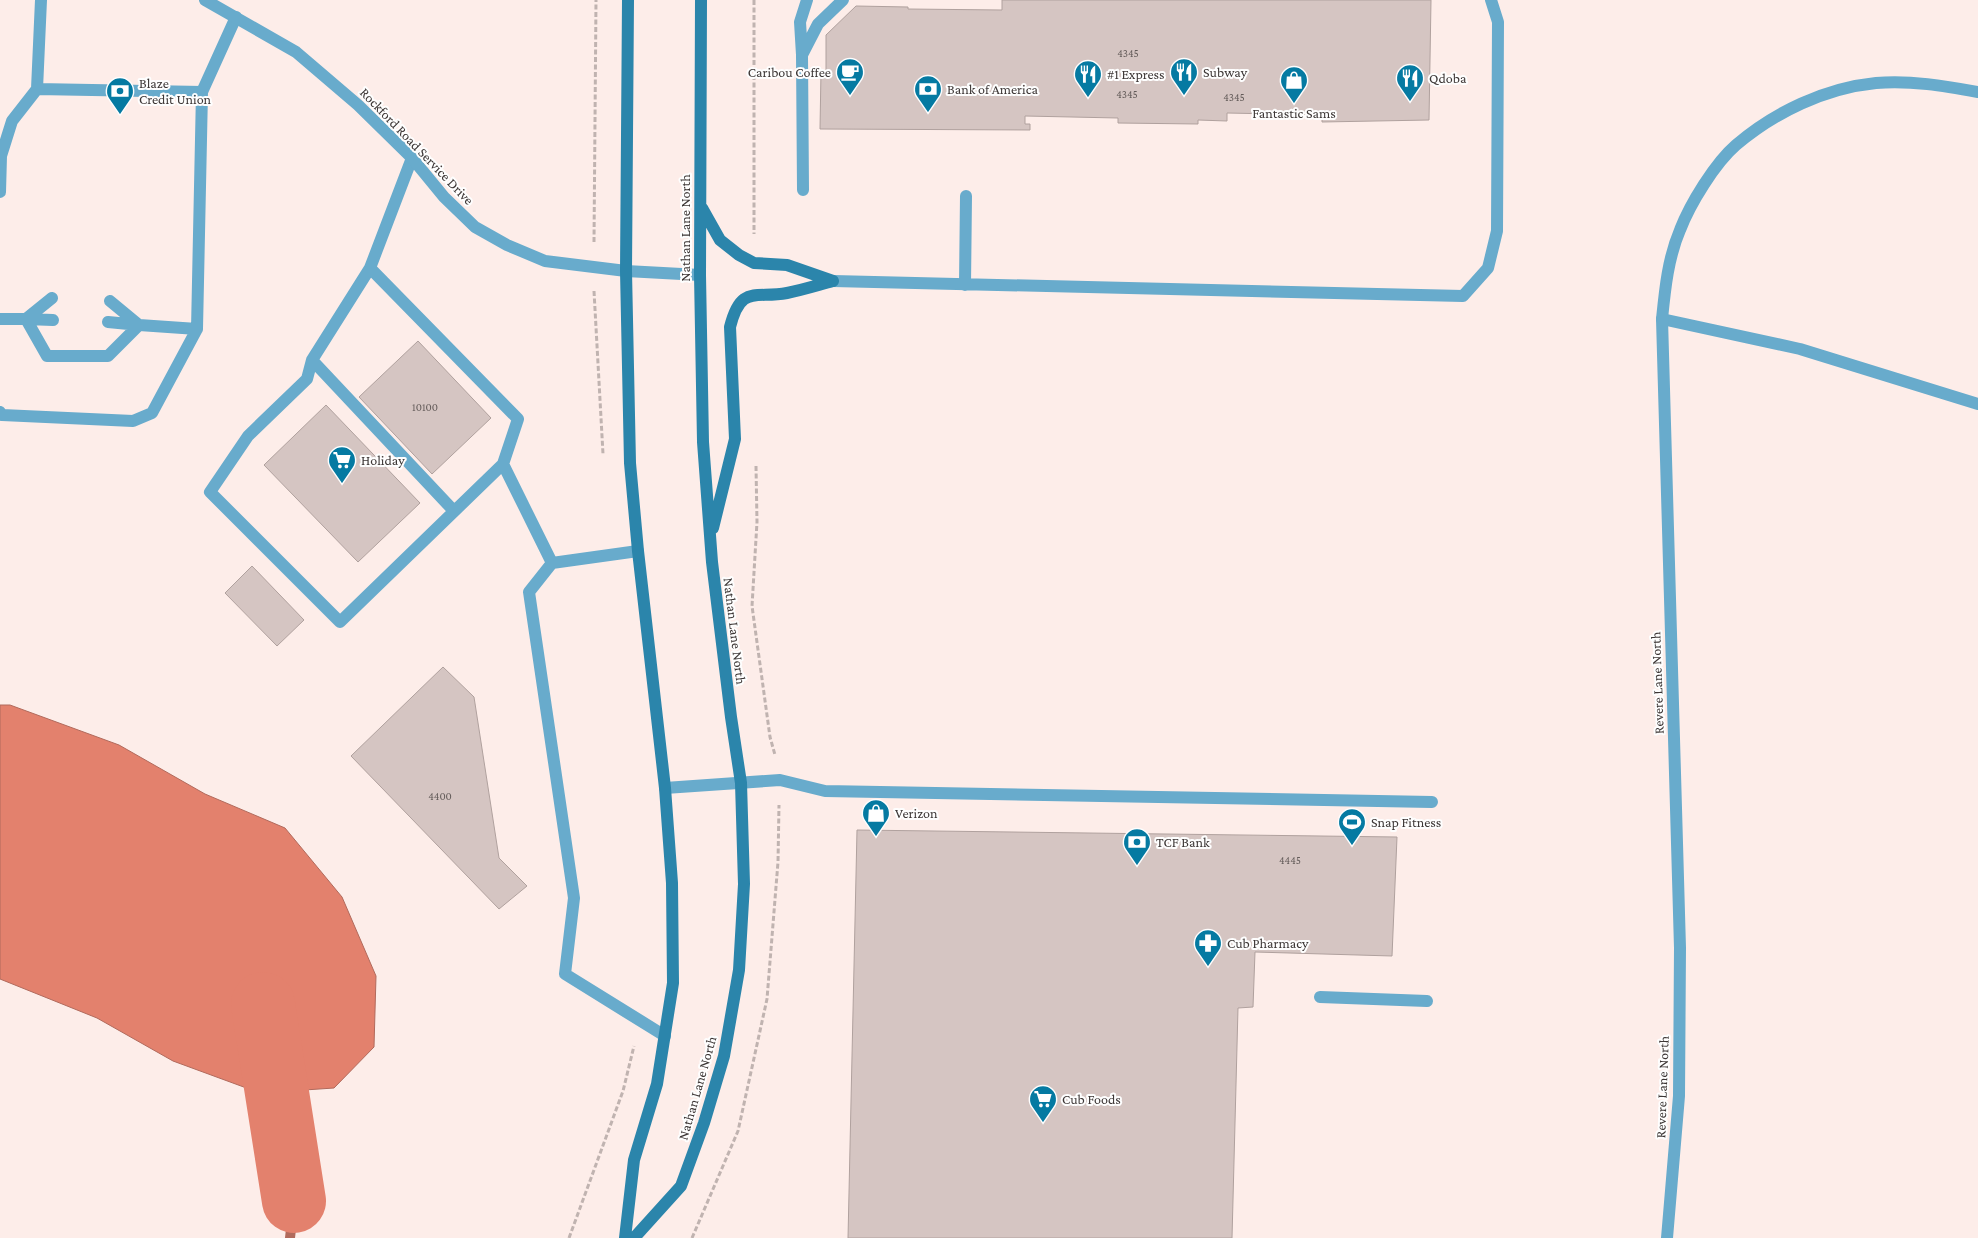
<svg xmlns="http://www.w3.org/2000/svg" width="1978" height="1238" font-family="'Crimson Pro',serif">
<style>
.water{fill:#e3816d;stroke:#b16a5c}
.lines{fill:none;stroke-linecap:round;stroke-linejoin:round}
.stream{stroke:#b16a5c;stroke-width:10}
.river{stroke:#e3816d;stroke-width:64}
.building{fill:#d5c5c2;stroke:#b0a19e}
.path{stroke:#c0b3b0;stroke-width:3;stroke-dasharray:5 2.5;stroke-linecap:butt}
.lane{stroke:#68abcc;stroke-width:12}
.street{stroke:#68abcc;stroke-width:12}
.secondary{stroke:#2b85ab;stroke-width:12}
.labels{text-anchor:middle;dominant-baseline:central;stroke-width:4;stroke-linejoin:round;paint-order:stroke}
.number-label{font-size:11px;fill:#625a58}
.poi-label{font-size:14px;fill:#3c3635;stroke:#fefefe;text-anchor:start}
.street-label{font-size:14px;fill:#3c3635;stroke:#fefefe}
</style>
<rect width="100%" height="100%" fill="#fdede9"/>
<path class="water" d="M0,705h10l109,40 86,49 80,34 57,69 34,79 -2,71 -40,41 -74,5 -87,-32 -76,-43 -97,-39z"/>
<g class="lines">
<path class="stream" d="M290,1238l4,-37"/>
<path class="river" d="M263,1004l31,197"/>
</g>
<path class="building" d="M1002,0h429l-2,120 -107,2v-7l-95,-2v8l-29,-1v4l-80,-1v-5l-93,-2v8h5v6l-210,-1 1,-58h5v-36l30,-29 52,1v2l94,1z
M418,341l73,77 -59,56 -73,-77z
M326,405l94,98 -62,59 -94,-97z
M252,566l52,54 -27,26 -52,-53z
M443,667l31,30 25,161 28,28 -28,23 -148,-153z
M857,830l540,7 -5,119 -137,-4 -2,55 -15,1 -6,230h-384z"/>
<g class="lines">
<path class="path" d="M754,0v234
M594,242l2,-242
M594,291l9,163
M756,466l1,56 -5,84 18,131 5,18
M569,1238l54,-147 11,-45
M692,1238l46,-107 29,-132 11,-137 1,-57"/>
<path class="lane" d="M802,55l16,-31 25,-24
M202,92l34,-75
M412,158l-42,110 -58,92 -5,19 -59,57 -38,56 130,130 163,-158 49,99 86,-12
M803,190l-1,-135 -2,-33 7,-22
M0,192l1,-36 11,-35 25,-32 4,-89
M370,268l148,151 -15,45
M833,281l630,15 25,-28 9,-37 1,-209 -7,-22
M965,285l1,-89
M110,301l29,24
M0,319h26l21,37h61l31,-31 58,4
M26,319l26,-21
M26,319l27,1
M1662,319l138,30 178,55
M108,322l31,3
M312,360l142,151
M0,412l2,3 131,6 19,-8 45,-84 5,-237 -165,-3
M552,563l-23,29 45,306 -9,76 100,62
M665,788l115,-8 45,11 607,11
M1320,997l107,4"/>
<path class="street" d="M205,0l91,52 62,53 54,53 32,39 31,30 32,18 38,16 81,10 74,4
M1667,1238l12,-142 1,-148 -18,-629c3,-30 6,-61 18,-89 10,-26 35,-67 56,-85 39,-33 89,-57 140,-62 34,-3 69,3 102,9"/>
<path class="secondary" d="M702,208l18,32 19,15 15,8 33,2 46,16
M713,528l22,-89 -5,-112c11,-43 25,-28 57,-34 15,-3 31,-8 46,-12
M625,1238l9,-78 23,-76 16,-101 -1,-100 -7,-95 -27,-237 -8,-88 -4,-192 2,-271
M634,1238l47,-52 23,-63 20,-67 15,-86 5,-86 -3,-101 -10,-66 -19,-155 -9,-120 -3,-167 1,-275"/>
</g>
<defs>
<g id="cafe-pin" transform="scale(1.4375)"><path d="M0 17L-7.5 6A9.5 9.5 0 1 1 7.5 6Z" fill="#057aa2" stroke="#fefefe"/><path d="M-5.5-4.5H6V0H3Q3 3.5 0 3.5H-2.5Q-5.5 3.5-5.5 0ZM3-3.2v2h1.7v-2ZM-6 4.5H4V6H-6Z" fill="#fff"/></g>
<g id="restaurant-pin" transform="scale(1.4375)"><path d="M0 17L-7.5 6A9.5 9.5 0 1 1 7.5 6Z" fill="#057aa2" stroke="#fefefe"/><path d="M-5-6h1v4h1v-4h1v4h1v-4h1v5L-1.5 .5V6h-2V.5L-5-1ZM5-6V6H3V1.5H1.5Q1.5-4 5-6Z" fill="#fff"/></g>
<g id="shop-pin" transform="scale(1.4375)"><path d="M0 17L-7.5 6A9.5 9.5 0 1 1 7.5 6Z" fill="#057aa2" stroke="#fefefe"/><path d="M-5-2.5h2.3a2.7 3.5 0 0 1 5.4 0H5L5.5 6h-11ZM-1.5-2.5h3a1.5 2.3 0 0 0-3 0Z" fill="#fff"/></g>
<g id="bank-pin" transform="scale(1.4375)"><path d="M0 17L-7.5 6A9.5 9.5 0 1 1 7.5 6Z" fill="#057aa2" stroke="#fefefe"/><path d="M-6-4H6V4H-6ZM0-2.3a2.3 2.3 0 1 0 0 4.6a2.3 2.3 0 1 0 0-4.6Z" fill="#fff"/></g>
<g id="supermarket-pin" transform="scale(1.4375)"><path d="M0 17L-7.5 6A9.5 9.5 0 1 1 7.5 6Z" fill="#057aa2" stroke="#fefefe"/><path d="M-6-5.5h2.5l.6 2H6L4.5 2H-2.5L-4.4-4H-6ZM-1.5 3.2a1.3 1.3 0 1 0 .1 0ZM3 3.2a1.3 1.3 0 1 0 .1 0Z" fill="#fff"/></g>
<g id="stadium-pin" transform="scale(1.4375)"><path d="M0 17L-7.5 6A9.5 9.5 0 1 1 7.5 6Z" fill="#057aa2" stroke="#fefefe"/><path d="M0-5a6.5 5 0 1 0 0 10a6.5 5 0 1 0 0-10ZM-3.5-1.8h7v3.6h-7Z" fill="#fff"/></g>
<g id="pharmacy-pin" transform="scale(1.4375)"><path d="M0 17L-7.5 6A9.5 9.5 0 1 1 7.5 6Z" fill="#057aa2" stroke="#fefefe"/><path d="M-2-6h4v4h4v4h-4v4h-4v-4h-4v-4h4Z" fill="#fff"/></g>
</defs>
<g fill-rule="evenodd">
<use href="#cafe-pin" x="850" y="72"/>
<use href="#restaurant-pin" x="1184" y="72"/>
<use href="#restaurant-pin" x="1088" y="74"/>
<use href="#restaurant-pin" x="1410" y="78"/>
<use href="#shop-pin" x="1294" y="80"/>
<use href="#bank-pin" x="928" y="89"/>
<use href="#bank-pin" x="120" y="91"/>
<use href="#supermarket-pin" x="342" y="460"/>
<use href="#shop-pin" x="876" y="813"/>
<use href="#stadium-pin" x="1352" y="822"/>
<use href="#bank-pin" x="1137" y="842"/>
<use href="#pharmacy-pin" x="1208" y="943"/>
<use href="#supermarket-pin" x="1043" y="1099"/>
</g>
<g class="labels">
<g class="number-label">
<text x="1128" y="53">4345</text>
<text x="1127" y="94">4345</text>
<text x="1234" y="97">4345</text>
<text x="425" y="407">10100</text>
<text x="440" y="796">4400</text>
<text x="1290" y="860">4445</text>
</g>
<g class="poi-label">
<text x="831" y="72" text-anchor="end">Caribou Coffee</text>
<text x="1203" y="72">Subway</text>
<text x="1107" y="74">#1 Express</text>
<text x="1429" y="78">Qdoba</text>
<text x="139" y="83">Blaze<tspan x="139" dy="16">Credit Union</tspan></text>
<text x="947" y="89">Bank of America</text>
<text x="1294" y="113" text-anchor="middle">Fantastic Sams</text>
<text x="361" y="460">Holiday</text>
<text x="895" y="813">Verizon</text>
<text x="1371" y="822">Snap Fitness</text>
<text x="1156" y="842">TCF Bank</text>
<text x="1227" y="943">Cub Pharmacy</text>
<text x="1062" y="1099">Cub Foods</text>
</g>
<g class="street-label">
<text transform="translate(417 146) rotate(46)">Rockford Road Service Drive</text>
<text transform="translate(685 228) rotate(-90)">Nathan Lane North</text>
<text transform="translate(735 631) rotate(83)">Nathan Lane North</text>
<text transform="translate(1657 683) rotate(-92)">Revere Lane North</text>
<text transform="translate(1662 1087) rotate(-88)">Revere Lane North</text>
<text transform="translate(697 1088) rotate(-74)">Nathan Lane North</text>
</g>
</g>
</svg>
